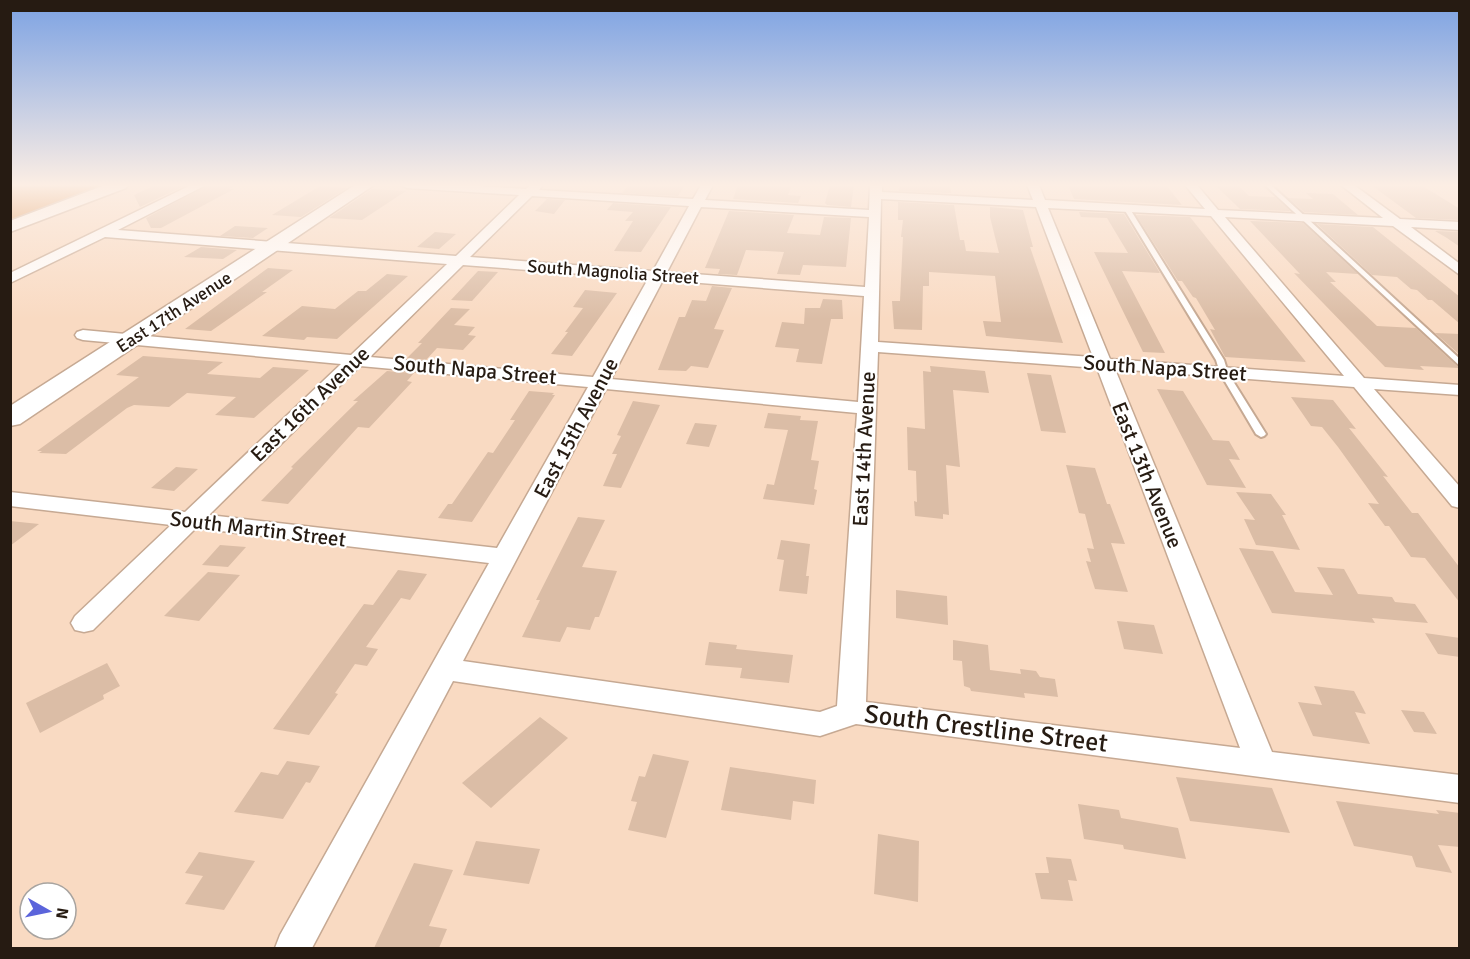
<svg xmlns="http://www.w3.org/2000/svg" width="1470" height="959" font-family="Signika,sans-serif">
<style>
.forest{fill:#d78a46}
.building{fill:#dbbda6}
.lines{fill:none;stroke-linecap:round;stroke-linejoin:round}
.lane-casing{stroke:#c6a993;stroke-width:4}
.street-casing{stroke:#c6a993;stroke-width:3}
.secondary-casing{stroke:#c6a993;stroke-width:3}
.lane{fill:#fff;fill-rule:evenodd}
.street{fill:#fff;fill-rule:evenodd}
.secondary{fill:#fff;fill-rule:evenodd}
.labels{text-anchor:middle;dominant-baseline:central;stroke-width:4.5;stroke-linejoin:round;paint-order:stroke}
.far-street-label{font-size:18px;fill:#261b12;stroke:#fff}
.street-label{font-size:21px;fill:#261b12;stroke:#fff}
.near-street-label{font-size:26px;fill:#261b12;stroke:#fff}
</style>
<rect width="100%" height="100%" fill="#f9dac2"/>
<path class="forest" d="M11,185h100l-100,38z"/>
<path class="building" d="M156,185h30l-46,22 -6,-12z
M208,185h28l-7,4h5l-73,39h-10l-5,-10z
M660,185h25l-7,11 -56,-3 6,-7 31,1z
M738,185l53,2 -3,8 13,1 -3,7 -65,-4z
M830,185h24l-3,22 -24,-2 -2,-2z
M900,185h50l1,8 -52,-2z
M1068,185h98l16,20 -108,-6z
M1215,185h23l11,11 26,1 15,14 -50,-2z
M1371,185h50l39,24v11l-44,-2z
M320,186l27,2 -46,29 -29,-2z
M372,189l34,2 -44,29 -33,-2z
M1306,193l27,1 25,21 -54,-3 -16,-14 25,1z
M547,199l18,1 -11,14 -19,-3z
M898,202l56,3 6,35h4l2,11 33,2 -9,-36v-10l33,3 10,37h-3l33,96 -77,-7 -3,-15 18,1 -6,-46 -66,-4v14h-6l-1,44 -28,-1 -2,-28h8l3,-64h-2l2,-17h-5z
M613,203l58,4 -30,45 -27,-1 19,-30h-8l8,-9 -26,-2z
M729,211l65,4 -7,18 33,2 4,-18 27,1 -5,49 -43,-2 -3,10 -23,-1 7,-22 -38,-2 -9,25 -19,-1 2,-5 -15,-1z
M1079,212l45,2 36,59 -38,-2 43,82 -22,-1 -49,-100 34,1 -21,-35 -26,-1z
M1136,215l54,2 116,145 -81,-5 -15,-28 5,1 -19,-32 -3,-1 -11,-16h-4z
M1250,221l53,2 55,51 -32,-2 10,10h-6l47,44 39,2 43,40 -39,-2 4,4 -39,-3 -91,-94 6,1z
M1317,224l56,3 87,70v27l-28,-24h-4l-11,-10 -6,-1 -14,-12 -25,-2z
M235,226l33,2 -15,10 -33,-2z
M1435,231l25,1v15l-13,-9z
M435,232l21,2 -17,15 -22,-2z
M201,247l36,3 -14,9 -39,-2z
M268,268l25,2 -31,22h5l-56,39 -26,-2z
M478,271l20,1 -26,29 -21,-1z
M387,274l21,2 -71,63 -30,-2 -3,3 -42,-4 40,-30 33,3 23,-18h8z
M712,286l20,2 -18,41 10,1 -16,38 -17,-2 -5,5 -28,-1 21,-53h6l7,-17 14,1z
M585,290l32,3 -45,63 -21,-2 17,-22h-3l18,-24 -10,-1z
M823,299l19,1 1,19h-12l-9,45 -26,-2 3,-13 -24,-2 7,-25 22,2 1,-16h15z
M451,308l19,1 -16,16 21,2 -7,8 8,1 -13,14 -26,-2 -11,12 -19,-2 15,-15h-4z
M1435,333l25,1v21z
M143,356l80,6 -16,12 53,4 13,-11 36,3 -55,48 -39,-3 21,-18 -49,-4 -18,14 -35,-2 -7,3 -61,46 -27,-1 3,-2h-5l102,-74 -23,-2z
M930,366l55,5 4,22 -36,-3 7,77 -14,-2 3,50 -6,-1v5l-28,-3 -1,-15 3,1 -1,-31 -8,-1 -1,-43 18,2 -2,-58 8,1z
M387,371l27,2 -7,8 5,1 -43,46 -11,-1 -70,77 -27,-3 32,-33 -2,-1 67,-66h-5z
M1027,373l24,2 15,58 -25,-2z
M1157,389l26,2 30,49 16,1 11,19 -11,-1 17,29 -39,-3z
M529,391l25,2 -2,2h3l-83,127 -34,-4 10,-14h4l36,-52 5,1 22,-33h-5z
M1291,397l42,3 23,29 -7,-1 39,49 -5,-1 29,37h6l42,55v35l-35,-45 -14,-1 -22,-31h-4l-17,-23 11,1 -41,-57 -16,-20 -11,-1z
M633,401l27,4 -39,83 -18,-2 14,-32h-5l9,-18 -4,-1z
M768,413l33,3 -1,4 18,1 -7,39 8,1 -5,28 3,1 -3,15 -51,-6 4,-15 7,1 14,-55 -24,-2z
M695,423l22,2 -8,22 -23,-3z
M1066,465l29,3 12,36h3l15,40 -14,-1 17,49 -33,-3 -9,-28 5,1 -4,-14 7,1 -9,-35 -6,-1z
M176,467l22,2 -24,22 -23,-3z
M1236,492l35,2 15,21h-4l18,35 -44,-5 -12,-26 11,1z
M578,517l27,3 -23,47 35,4 -18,46h-4l-5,13 -23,-3 -7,15 -38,-5 18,-37h-4z
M10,521l29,3 -29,22z
M781,540l29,4 -4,32h3l-2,18 -28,-3 5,-31 -7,-1z
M220,545l26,2 -18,20 -26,-2z
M1239,548l34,3 22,41 38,3 -16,-28 27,2 14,25 34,3 3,5 20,2 13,19 -56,-5 3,5 -103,-10z
M398,570l29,4 -17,26 -9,-2 -35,49 12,2 -11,17 -12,-2 -20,29 3,1 -29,41 -36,-6 91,-125 9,1z
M208,572l32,3 -41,46 -35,-5z
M896,590l51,6 1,29 -52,-7z
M1117,621l37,4 9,29 -39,-5z
M1425,633l35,5v19l-22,-3z
M953,640l35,5 2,25 31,4 -1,-5 16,2 4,6 15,2 3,18 -34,-4 1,5 -54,-7 -1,-3 -6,-2 -2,-25 -9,-1z
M709,642l28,3 -1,4 57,6 -4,28 -49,-5 2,-10 -37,-3z
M107,663l13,23 -17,9 1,4 -64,34 -14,-30z
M1314,686l40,5 12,23 -11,-2 15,32 -57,-8 -15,-34 24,3z
M1401,710l23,2 13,22 -23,-2z
M540,717l28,21 -77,70 -29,-25z
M653,754l36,7 -23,77 -38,-8 9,-28 -6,-1 8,-25 6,1z
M287,761l33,5 -10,17 -4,-1 -23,37 -49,-7 27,-40 17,3z
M730,767l86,13 -2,24 -21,-3 -2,19 -70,-10z
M1176,777l96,11 18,45 -100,-12z
M1336,801l103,13 -3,-4 24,3v34l-22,-2 14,28 -36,-6 -4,-11 -58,-10z
M1078,804l41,6 2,8 57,10 8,31 -62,-10 -1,-4 -39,-6z
M878,834l41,7 -1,61 -44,-8z
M476,841l64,8 -11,35 -66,-9z
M199,852l56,9 -31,49 -39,-6 18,-28 -18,-3z
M1046,857l25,2 6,22 -9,-1 5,21 -32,-2 -6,-26h14z
M414,863l39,7 -24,56 18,3 -8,19h-65z"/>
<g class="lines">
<g class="lane-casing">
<path id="lane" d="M1265,185h6l189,174v7z
M1125,208l5,1 94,151 4,13 38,61 -2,2 -3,1 -5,-3 -36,-61 -4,-13 -92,-151z"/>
</g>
<g class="street-casing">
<path id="street" d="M191,185h15l-88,45 338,26 63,-61 -112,-7 -6,-3h63l62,4 4,-4h13l-4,5 154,9 8,-14h12l-8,15 164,10 1,-25h12v7l151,8 -6,-15h12l6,15 160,9 -20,-24h12l21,25 165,8 -42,-33h13l46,34 60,3v8l-49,-3 49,37v11l-67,-49 -168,-9 139,161 96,7v10l-86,-6 86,98v21l-8,-2 -98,-119 -239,-18 157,383 188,23v28l-604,-79 -36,12 -367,-55 -141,267h-37l5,-13 209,-372 -293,-35 -103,102 -9,2 -9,-2 -4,-7 4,-7 96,-91 -161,-19v-14l175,20 156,-148 -258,-24 -6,-2 -2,-3 2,-3 6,-2 268,25 96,-91 -342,-27 -95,46v-10zM532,196l157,10 -36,65 -183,-14zM881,199l155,8 57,150 -215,-15zM701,207l168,10 -4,70 -198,-15zM1048,208l163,8 133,160 -234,-17zM463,265l185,14 -55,98 -223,-20zM663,280l201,16 -6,106 -247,-23zM878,352l219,16 143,380 -374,-46zM360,366l228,21 -91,161 -288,-33zM606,389l251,24 -20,293 -17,6 -357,-51z"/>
</g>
<g class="secondary-casing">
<path id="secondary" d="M105,185h23l-2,3 -116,44v-11z
M355,185h19l-354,239 -10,2v-20z"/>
</g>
<use href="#lane" class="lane"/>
<use href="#street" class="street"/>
<use href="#secondary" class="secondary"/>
</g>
<linearGradient id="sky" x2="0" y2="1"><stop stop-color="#7ca2e3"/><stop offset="0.58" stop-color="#fceee4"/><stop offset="1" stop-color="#fceee4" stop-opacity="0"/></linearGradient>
<rect width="1470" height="319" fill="url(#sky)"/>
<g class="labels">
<g class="far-street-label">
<text transform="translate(613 272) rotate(4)">South Magnolia Street</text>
<text transform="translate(174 312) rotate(-33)">East 17th Avenue</text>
</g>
<g class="street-label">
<text transform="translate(1165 368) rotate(4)">South Napa Street</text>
<text transform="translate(475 370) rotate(5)">South Napa Street</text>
<text transform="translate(310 404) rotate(-44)">East 16th Avenue</text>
<text transform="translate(576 428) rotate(-62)">East 15th Avenue</text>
<text transform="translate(864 449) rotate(-87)">East 14th Avenue</text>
<text transform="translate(1147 475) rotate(68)">East 13th Avenue</text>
<text transform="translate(258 529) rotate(7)">South Martin Street</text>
</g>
<g class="near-street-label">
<text transform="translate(986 729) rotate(7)">South Crestline Street</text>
</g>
</g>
<rect width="1470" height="959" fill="none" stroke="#261b12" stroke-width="24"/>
<g transform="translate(48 911) rotate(99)"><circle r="28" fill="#ffffff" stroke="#a8a4a0" stroke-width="1.5"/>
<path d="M0-4.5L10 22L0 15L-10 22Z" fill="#5b64db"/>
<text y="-9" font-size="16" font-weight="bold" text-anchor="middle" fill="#261b12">N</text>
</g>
</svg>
